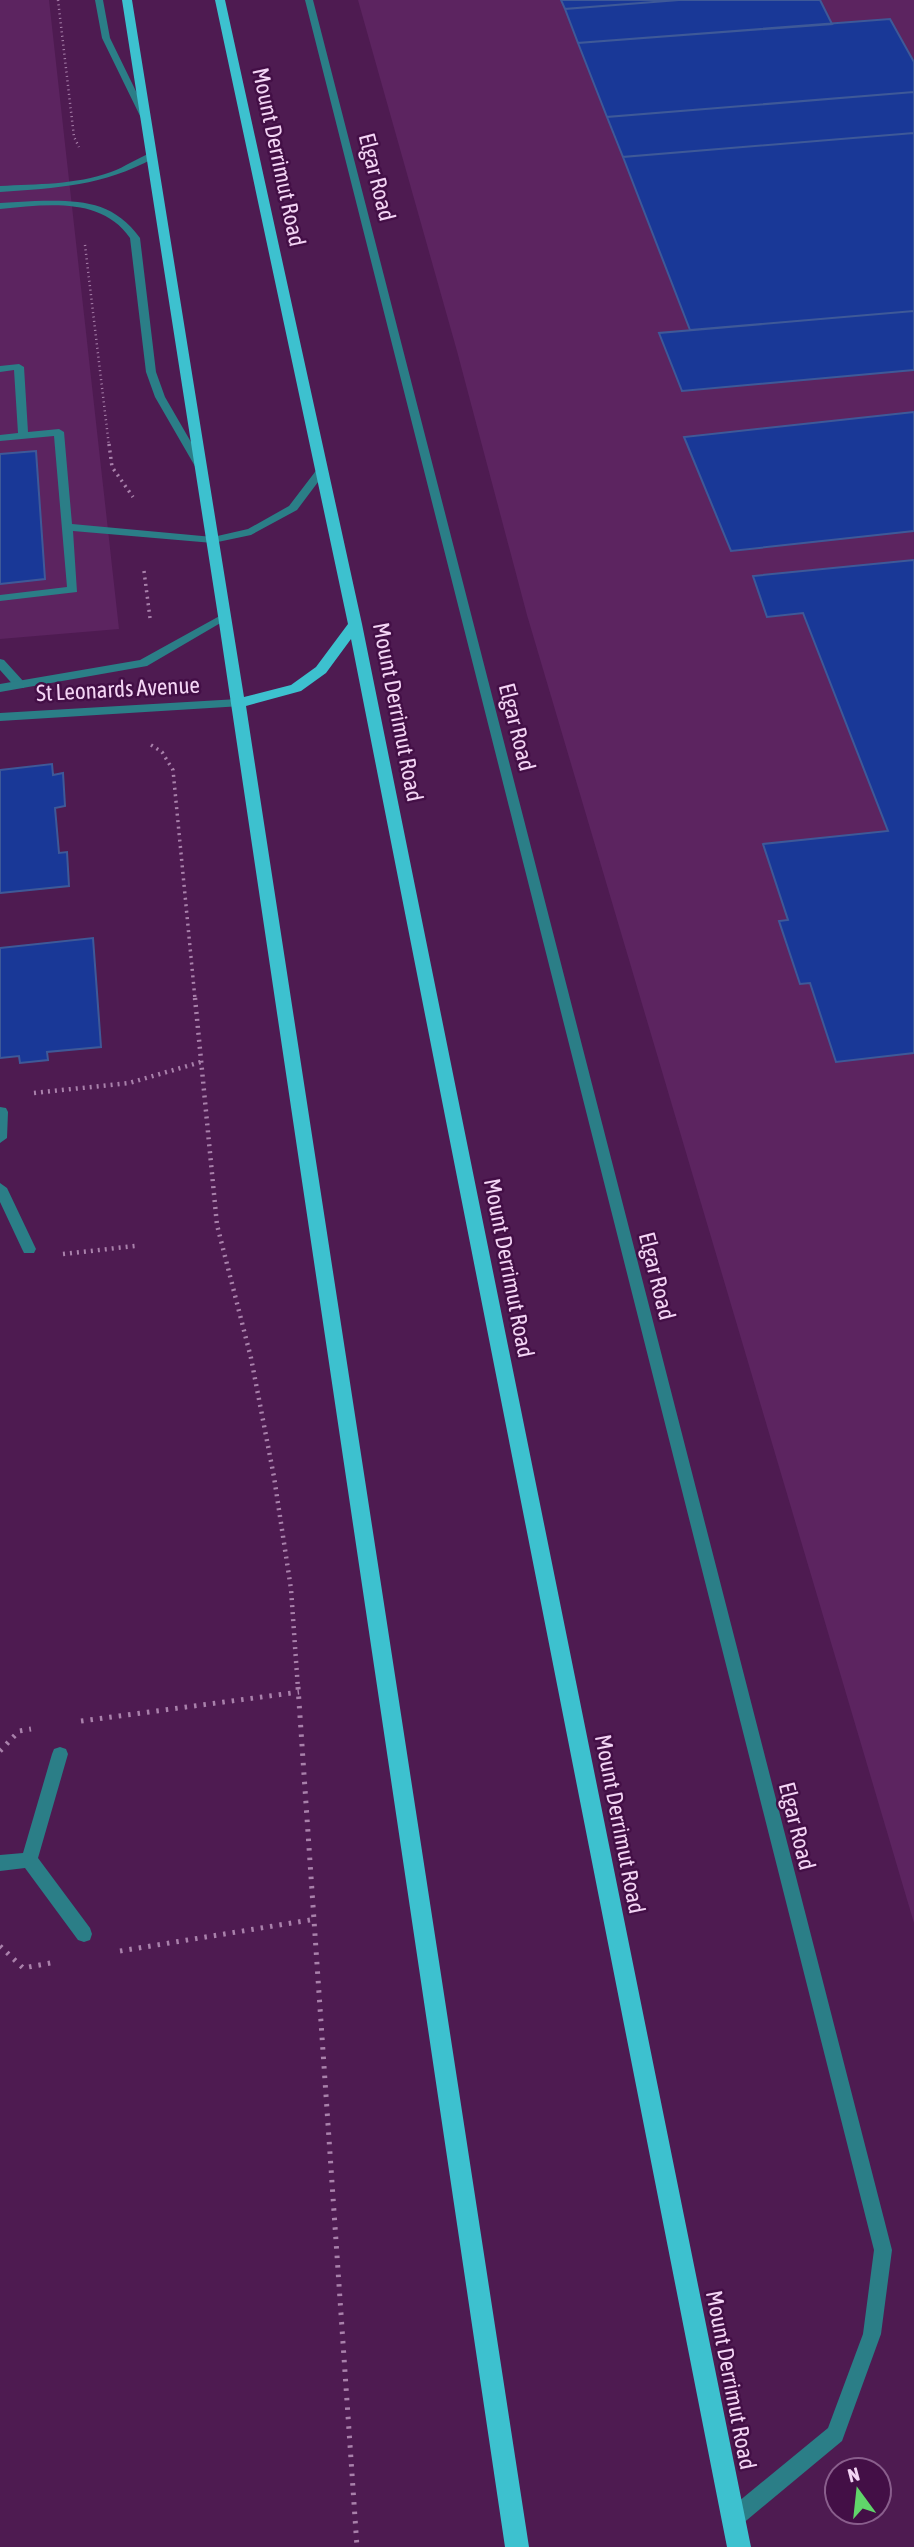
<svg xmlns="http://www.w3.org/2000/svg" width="914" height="2547" font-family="'Asap Condensed',sans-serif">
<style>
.built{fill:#5c2460}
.building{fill:#193897;stroke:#3e5998;stroke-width:2}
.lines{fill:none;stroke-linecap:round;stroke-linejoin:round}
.path-far3{stroke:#a981ab;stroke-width:2.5;stroke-dasharray:1 3.5;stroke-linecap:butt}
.path-far2{stroke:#a981ab;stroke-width:3.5;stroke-dasharray:2 4.5;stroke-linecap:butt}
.path-far1{stroke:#a981ab;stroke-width:4.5;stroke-dasharray:2 5;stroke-linecap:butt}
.path{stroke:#a981ab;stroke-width:5;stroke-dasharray:2.5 7;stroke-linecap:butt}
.service{fill:#2b7e87;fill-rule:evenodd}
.minor{fill:#2b7e87;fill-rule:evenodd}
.tertiary{fill:#2b7e87;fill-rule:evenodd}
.primary{fill:#3dc1cf;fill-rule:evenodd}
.labels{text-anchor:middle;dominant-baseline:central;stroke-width:5;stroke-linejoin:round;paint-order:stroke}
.street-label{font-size:23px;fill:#f3d4f4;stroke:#430f46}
</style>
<rect width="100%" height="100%" fill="#4e1b51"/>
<path class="built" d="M0,0h49l70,629 -119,10z
M358,0h556v1923l-387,-1308 -70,-264z"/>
<path class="building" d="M561,0h118l-114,9z
M679,0h141l12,24 -254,19 -13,-34z
M890,19l24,43v30l-307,25 -29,-74z
M914,92v41l-291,24 -16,-40z
M914,133v178l-224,19 -67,-173z
M914,311v59l-232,21 -23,-58z
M914,412v119l-183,20 -47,-114z
M36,451l9,128 -45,5v-130z
M914,560v493l-78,9 -26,-79 -10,1 -21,-63 9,-1 -25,-76 125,-13 -85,-218 -36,4 -14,-41z
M52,764l1,11 10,-2 2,33 -10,2 4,45 8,-1 2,34 -69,7v-123z
M93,938l8,109 -54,5 1,8 -28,3 -1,-7 -19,2v-110z"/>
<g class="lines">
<path class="path-far3" d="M58,0l16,137 5,10
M85,245l24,201"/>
<path class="path-far2" d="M109,444l3,23 21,30
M144,571l6,47
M151,745l11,7 11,18 22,229"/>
<path class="path-far1" d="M195,998l22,227 34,133 23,119 17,112 7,100
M34,1093l95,-10 72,-21
M63,1254l72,-8"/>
<path class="path" d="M298,1687l59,860
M81,1721l218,-29
M0,1751l19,-20 12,-2
M0,1946l23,22 33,-6
M120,1951l196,-32"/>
<path class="service" d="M151,153l4,3 -1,2c-51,28 -97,30 -154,34v-6c37,-2 75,-1 111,-14 14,-5 26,-14 40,-19z
M35,201c43,-1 78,-1 105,37l16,134 9,25 41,71 -1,2h-8l-1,-2 -41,-71 -9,-25 -16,-134c-29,-42 -85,-33 -130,-29v-6z
M19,364l5,3 4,65 31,-3 5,3 8,92 141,13 35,-8 41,-23 29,-38h8l1,2 -30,40 -46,25 -38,8 -140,-12 4,61 -77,9v-6l67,-8 -13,-151 -54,5v-6l18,-2 -4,-63 -14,2v-6z
M0,659l4,1 20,22v6h-8l-16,-18z"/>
<path class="minor" d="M305,0h8l579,2250 -11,84 -39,107 -101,84 -7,3 -7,-3 -3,-7 3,-7 101,-83 35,-94 11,-84z
M225,613l4,1v4l-82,48 -147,26v-8l140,-24z
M238,699l4,1v6l-242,15v-8z
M0,1107l6,1 2,4 -1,26 -7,5z
M0,1183l7,5 29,61 -2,4h-10l-2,-4 -22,-47z
M60,1747l6,2 2,5 -30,104 52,70 2,6 -2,6 -6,2 -6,-2 -53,-72 -25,3v-16l23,-2 29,-99 2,-5z"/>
<path class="tertiary" d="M95,0h8l7,38 40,82 -1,2 -7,-2 -40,-82z"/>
<path class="primary" d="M122,0h10l112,697 47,-12 25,-18 32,-43 -133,-624h10l137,624 389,1923h-24l-376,-1908 -25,34 -25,18 -55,15 283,1841h-24l-287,-1931z"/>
</g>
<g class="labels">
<g class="street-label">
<text transform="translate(279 157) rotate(78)">Mount Derrimut Road</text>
<text transform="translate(377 177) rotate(76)">Elgar Road</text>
<text transform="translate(118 689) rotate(-3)">St Leonards Avenue</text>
<text transform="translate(398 712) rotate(79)">Mount Derrimut Road</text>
<text transform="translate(517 727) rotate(76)">Elgar Road</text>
<text transform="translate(509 1268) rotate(79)">Mount Derrimut Road</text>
<text transform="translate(657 1276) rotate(76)">Elgar Road</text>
<text transform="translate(620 1824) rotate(79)">Mount Derrimut Road</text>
<text transform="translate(797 1826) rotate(76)">Elgar Road</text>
<text transform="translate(731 2380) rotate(79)">Mount Derrimut Road</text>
</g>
</g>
<g transform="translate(858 2491) rotate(345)"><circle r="33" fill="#430f46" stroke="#895e8c" stroke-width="2"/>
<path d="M0-5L12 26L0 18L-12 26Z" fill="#60d56a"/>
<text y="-10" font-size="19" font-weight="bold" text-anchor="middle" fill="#f3d4f4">N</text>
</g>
</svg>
